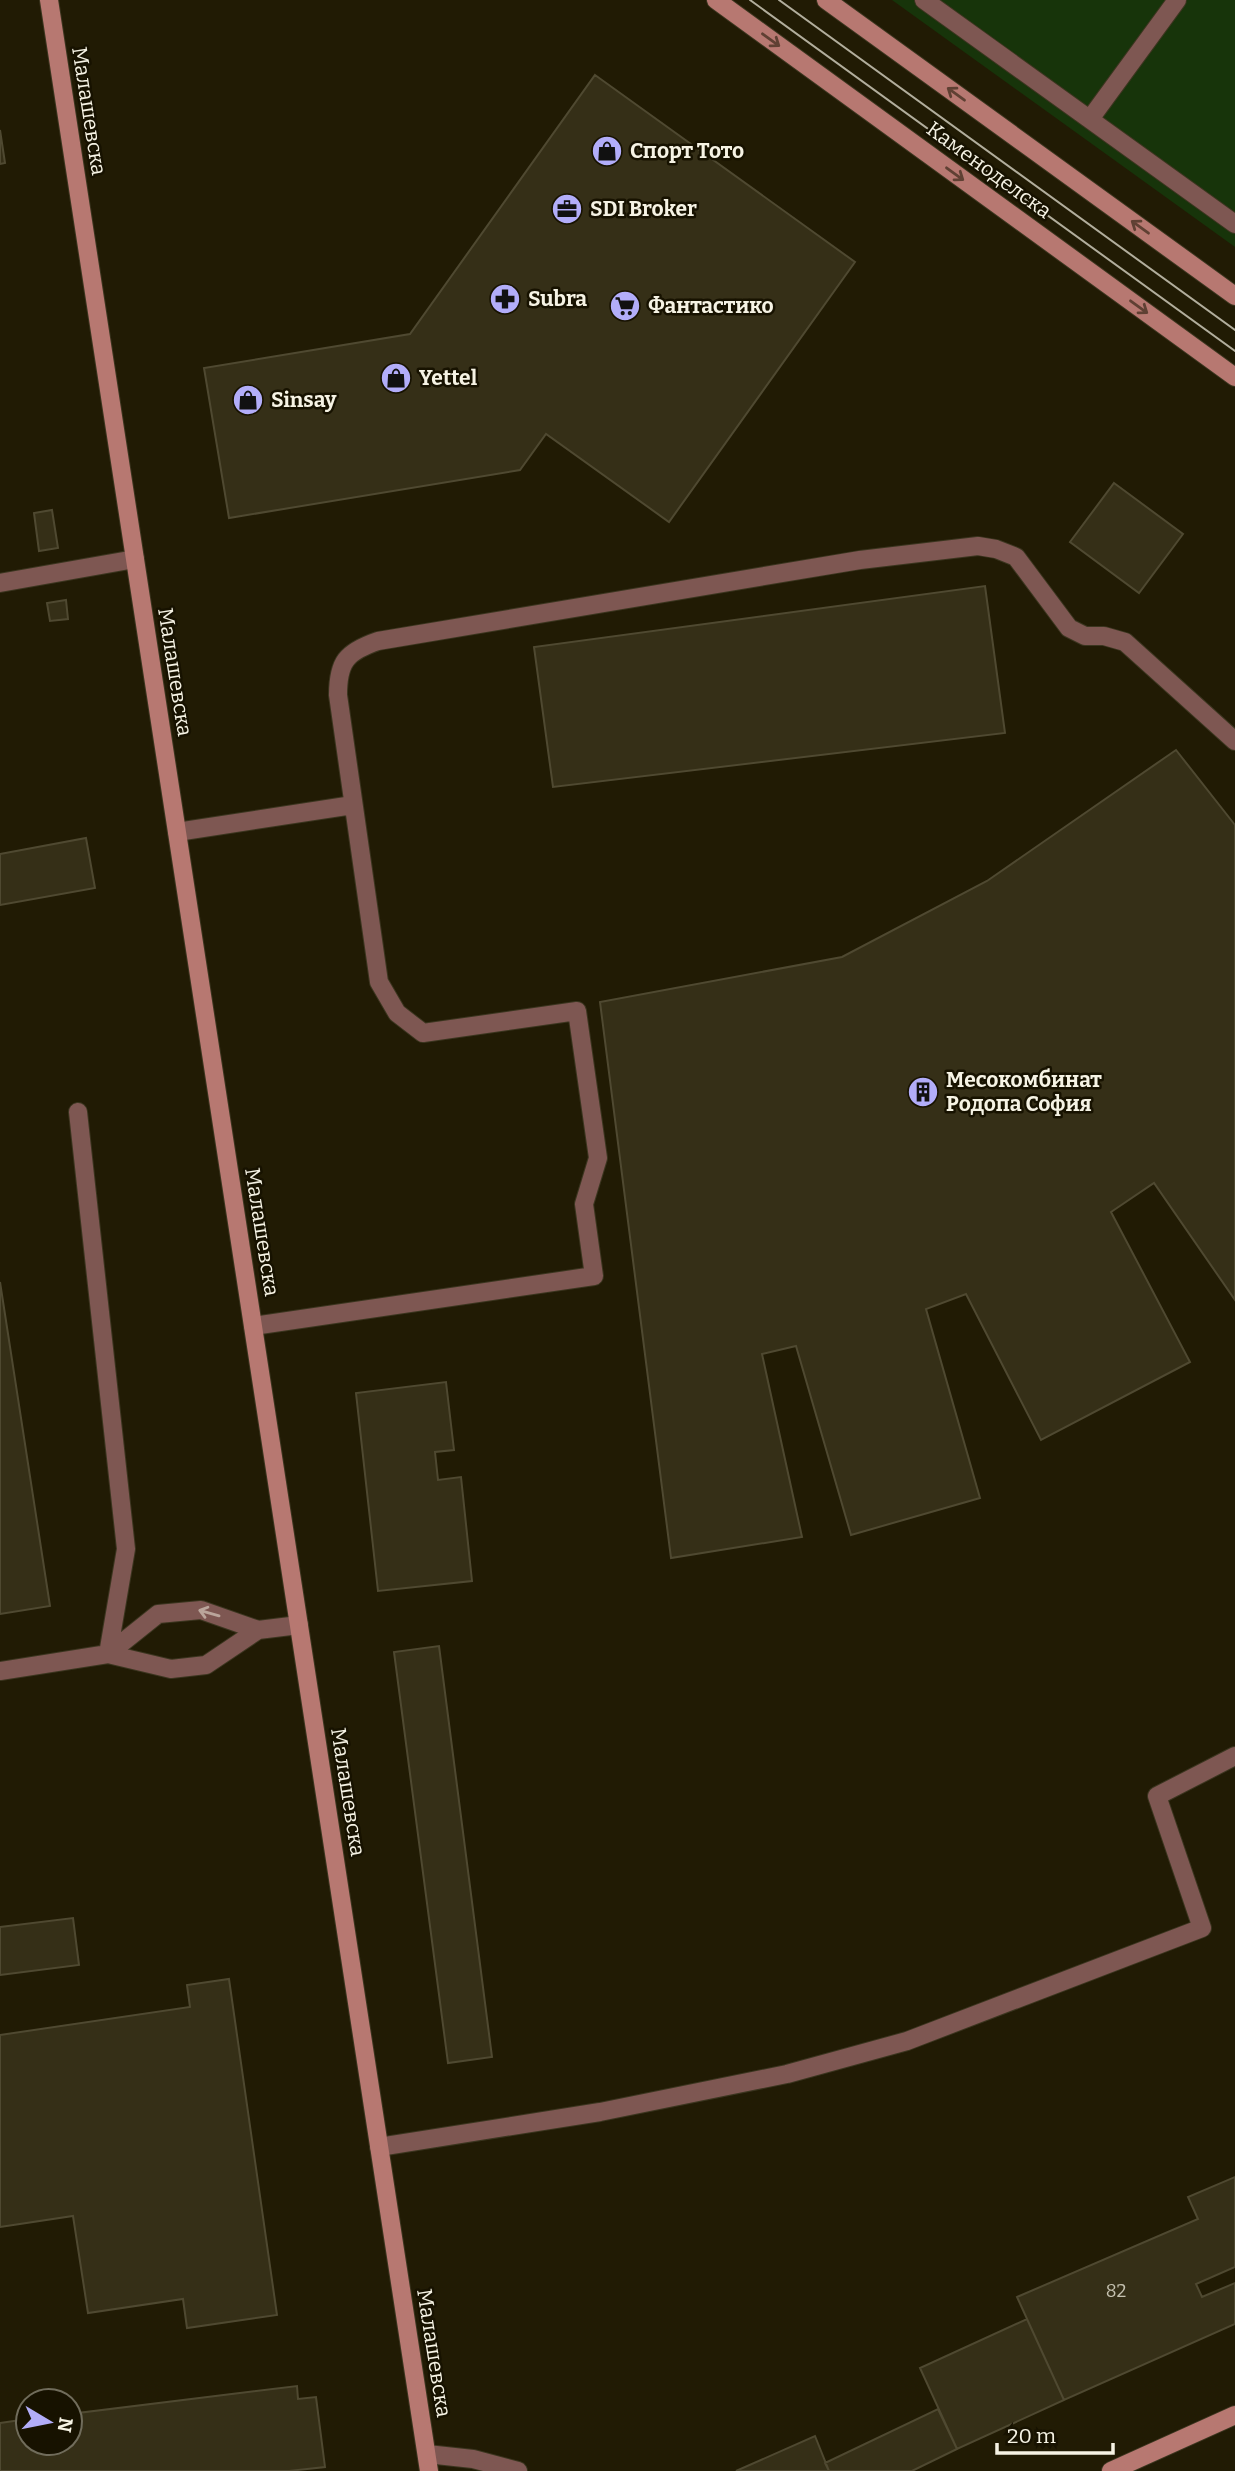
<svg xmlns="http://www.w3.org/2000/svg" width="1235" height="2471" font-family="Bitter,serif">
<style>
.green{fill:#17340a}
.building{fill:#352f17;stroke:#4f4931;stroke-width:2}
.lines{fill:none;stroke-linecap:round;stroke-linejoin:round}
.lane-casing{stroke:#3b351f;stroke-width:20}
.secondary-casing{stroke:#3b351f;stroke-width:20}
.lane{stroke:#7e5752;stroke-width:18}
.secondary{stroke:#b77871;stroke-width:18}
.tram{stroke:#b2ae9d;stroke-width:2}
.oneway{stroke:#5f4033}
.oneway2{stroke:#baa59b}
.labels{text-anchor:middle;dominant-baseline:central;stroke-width:5;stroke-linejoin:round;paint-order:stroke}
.number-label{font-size:18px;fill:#c6c2b1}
.street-label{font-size:21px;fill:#f6f3e4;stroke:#171200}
.poi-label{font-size:21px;font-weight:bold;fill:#f6f3e4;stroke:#171200;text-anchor:start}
</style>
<rect width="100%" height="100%" fill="#211b04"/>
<path class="green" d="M892,0h343v247z"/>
<path class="building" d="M595,75l260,187 -186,260 -123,-88 -26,36 -291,48 -25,-150 206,-34z
M0,130l5,33 -5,1z
M1114,483l69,51 -44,59 -69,-51z
M52,510l6,38 -19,3 -5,-38z
M985,586l20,147 -452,54 -19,-140z
M66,600l2,19 -18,2 -3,-18z
M1176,750l59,75v475l-81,-117 -43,29 79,150 -149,78 -75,-146 -40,15 54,189 -129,37 -55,-189 -34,8 40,183 -131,21 -71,-556 242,-45 145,-76z
M86,838l9,50 -95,17v-51z
M0,1282l50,324 -50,8z
M446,1382l8,68 -19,2 3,28 23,-3 11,104 -94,10 -22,-198z
M439,1646l53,411 -44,6 -54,-411z
M73,1918l6,47 -79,10v-48z
M229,1979l48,336 -90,13 -4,-29 -95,14 -15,-97 -73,11v-192l190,-28 -3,-22z
M1235,2177v90l-39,17 6,13 33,-14v41l-171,76 -47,-103 181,-78 -10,-22z
M1027,2319l37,81 -107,49 -37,-81z
M297,2386l1,13 18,-2 9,70 -36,4h-289v-48l28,-4v24h42v-29z
M938,2409l19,40 -45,22h-83l-4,-8z
M815,2436l14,35h-93z"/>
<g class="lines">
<g class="lane-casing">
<path id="lane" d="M924,0l311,224
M1090,119l87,-119
M0,583l135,-24
M177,832l176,-27
M78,1112l48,437 -18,105
M253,1326l341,-50 -10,-72 14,-46 -21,-147 -154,22 -26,-20 -18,-31 -41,-287c0,-33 8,-43 40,-54l482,-81 118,-14 18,3 20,8 53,71 16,8h19l21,6 110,99
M108,1654l50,-40 43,-4 57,20 41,-5
M0,1671l108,-17 63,15 35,-4 52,-35
M379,2147l221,-35 187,-38 120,-33 295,-113 -45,-132 78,-40
M427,2454l46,5 45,12"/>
</g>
<g class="secondary-casing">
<path id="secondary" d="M49,0l380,2471
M716,0l519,377
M826,0l409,296
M1111,2471l124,-56"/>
</g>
<use href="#lane" class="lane"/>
<use href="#secondary" class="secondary"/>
<path class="tram" d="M750,0l485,351
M779,0l456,330"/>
</g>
<defs><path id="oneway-shaft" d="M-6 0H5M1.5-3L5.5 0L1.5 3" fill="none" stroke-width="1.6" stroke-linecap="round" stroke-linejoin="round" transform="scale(1.75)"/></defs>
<g class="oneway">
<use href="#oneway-shaft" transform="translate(771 40) rotate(36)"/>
<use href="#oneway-shaft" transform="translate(956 94) rotate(-144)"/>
<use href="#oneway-shaft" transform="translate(955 174) rotate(36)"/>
<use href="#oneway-shaft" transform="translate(1140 227) rotate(-144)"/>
<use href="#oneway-shaft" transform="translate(1139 307) rotate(36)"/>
</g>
<use class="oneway2" href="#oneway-shaft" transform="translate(209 1613) rotate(-164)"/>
<defs>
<g id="shop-disc" transform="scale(1.575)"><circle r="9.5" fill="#b2adf9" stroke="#171200"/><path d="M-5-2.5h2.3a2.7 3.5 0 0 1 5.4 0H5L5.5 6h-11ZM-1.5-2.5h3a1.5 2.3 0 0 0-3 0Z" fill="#111"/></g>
<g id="office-disc" transform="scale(1.575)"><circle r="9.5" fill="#b2adf9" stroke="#171200"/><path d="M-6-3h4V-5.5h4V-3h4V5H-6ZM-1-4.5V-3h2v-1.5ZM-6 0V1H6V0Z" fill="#111"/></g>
<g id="pharmacy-disc" transform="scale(1.575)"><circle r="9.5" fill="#b2adf9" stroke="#171200"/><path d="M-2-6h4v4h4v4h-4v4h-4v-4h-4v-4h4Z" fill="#111"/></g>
<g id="supermarket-disc" transform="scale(1.575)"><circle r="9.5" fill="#b2adf9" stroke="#171200"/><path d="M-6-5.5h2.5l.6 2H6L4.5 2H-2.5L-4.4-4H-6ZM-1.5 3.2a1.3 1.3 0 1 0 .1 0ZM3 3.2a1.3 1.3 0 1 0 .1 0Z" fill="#111"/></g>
<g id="building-disc" transform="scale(1.575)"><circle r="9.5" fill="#b2adf9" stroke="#171200"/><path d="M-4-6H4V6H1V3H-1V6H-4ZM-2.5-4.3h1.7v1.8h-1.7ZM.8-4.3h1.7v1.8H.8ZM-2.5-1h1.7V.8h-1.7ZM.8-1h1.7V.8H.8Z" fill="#111"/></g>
</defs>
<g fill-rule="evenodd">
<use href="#shop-disc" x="607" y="151"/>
<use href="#office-disc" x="567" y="209"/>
<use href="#pharmacy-disc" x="505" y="299"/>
<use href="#supermarket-disc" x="625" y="306"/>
<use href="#shop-disc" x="396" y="378"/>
<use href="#shop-disc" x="248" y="400"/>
<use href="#building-disc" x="923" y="1092"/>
</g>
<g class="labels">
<g class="number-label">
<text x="1116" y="2291">82</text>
</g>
<g class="street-label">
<text transform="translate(89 111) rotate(81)">Малашевска</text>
<text transform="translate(989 170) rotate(36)">Каменоделска</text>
<text transform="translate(175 672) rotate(81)">Малашевска</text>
<text transform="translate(262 1232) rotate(81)">Малашевска</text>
<text transform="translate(348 1792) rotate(81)">Малашевска</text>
<text transform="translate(434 2353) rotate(81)">Малашевска</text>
</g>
<g class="poi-label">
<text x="630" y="151">Спорт Тото</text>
<text x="590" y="209">SDI Broker</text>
<text x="528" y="299">Subra</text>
<text x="648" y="306">Фантастико</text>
<text x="419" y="378">Yettel</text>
<text x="271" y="400">Sinsay</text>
<text x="946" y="1080">Месокомбинат<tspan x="946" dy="24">Родопа София</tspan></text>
</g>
</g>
<g transform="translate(49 2422) rotate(100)"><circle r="33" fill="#171200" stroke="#706c5b" stroke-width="2"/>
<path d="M0-5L12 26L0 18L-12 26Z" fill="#b2adf9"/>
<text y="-10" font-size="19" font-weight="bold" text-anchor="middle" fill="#f6f3e4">N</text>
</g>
<path d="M997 2443v10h116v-10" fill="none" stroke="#f6f3e4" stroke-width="3.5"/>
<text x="1007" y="2443" font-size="21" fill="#f6f3e4" stroke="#171200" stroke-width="5" paint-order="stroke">20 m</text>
</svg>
